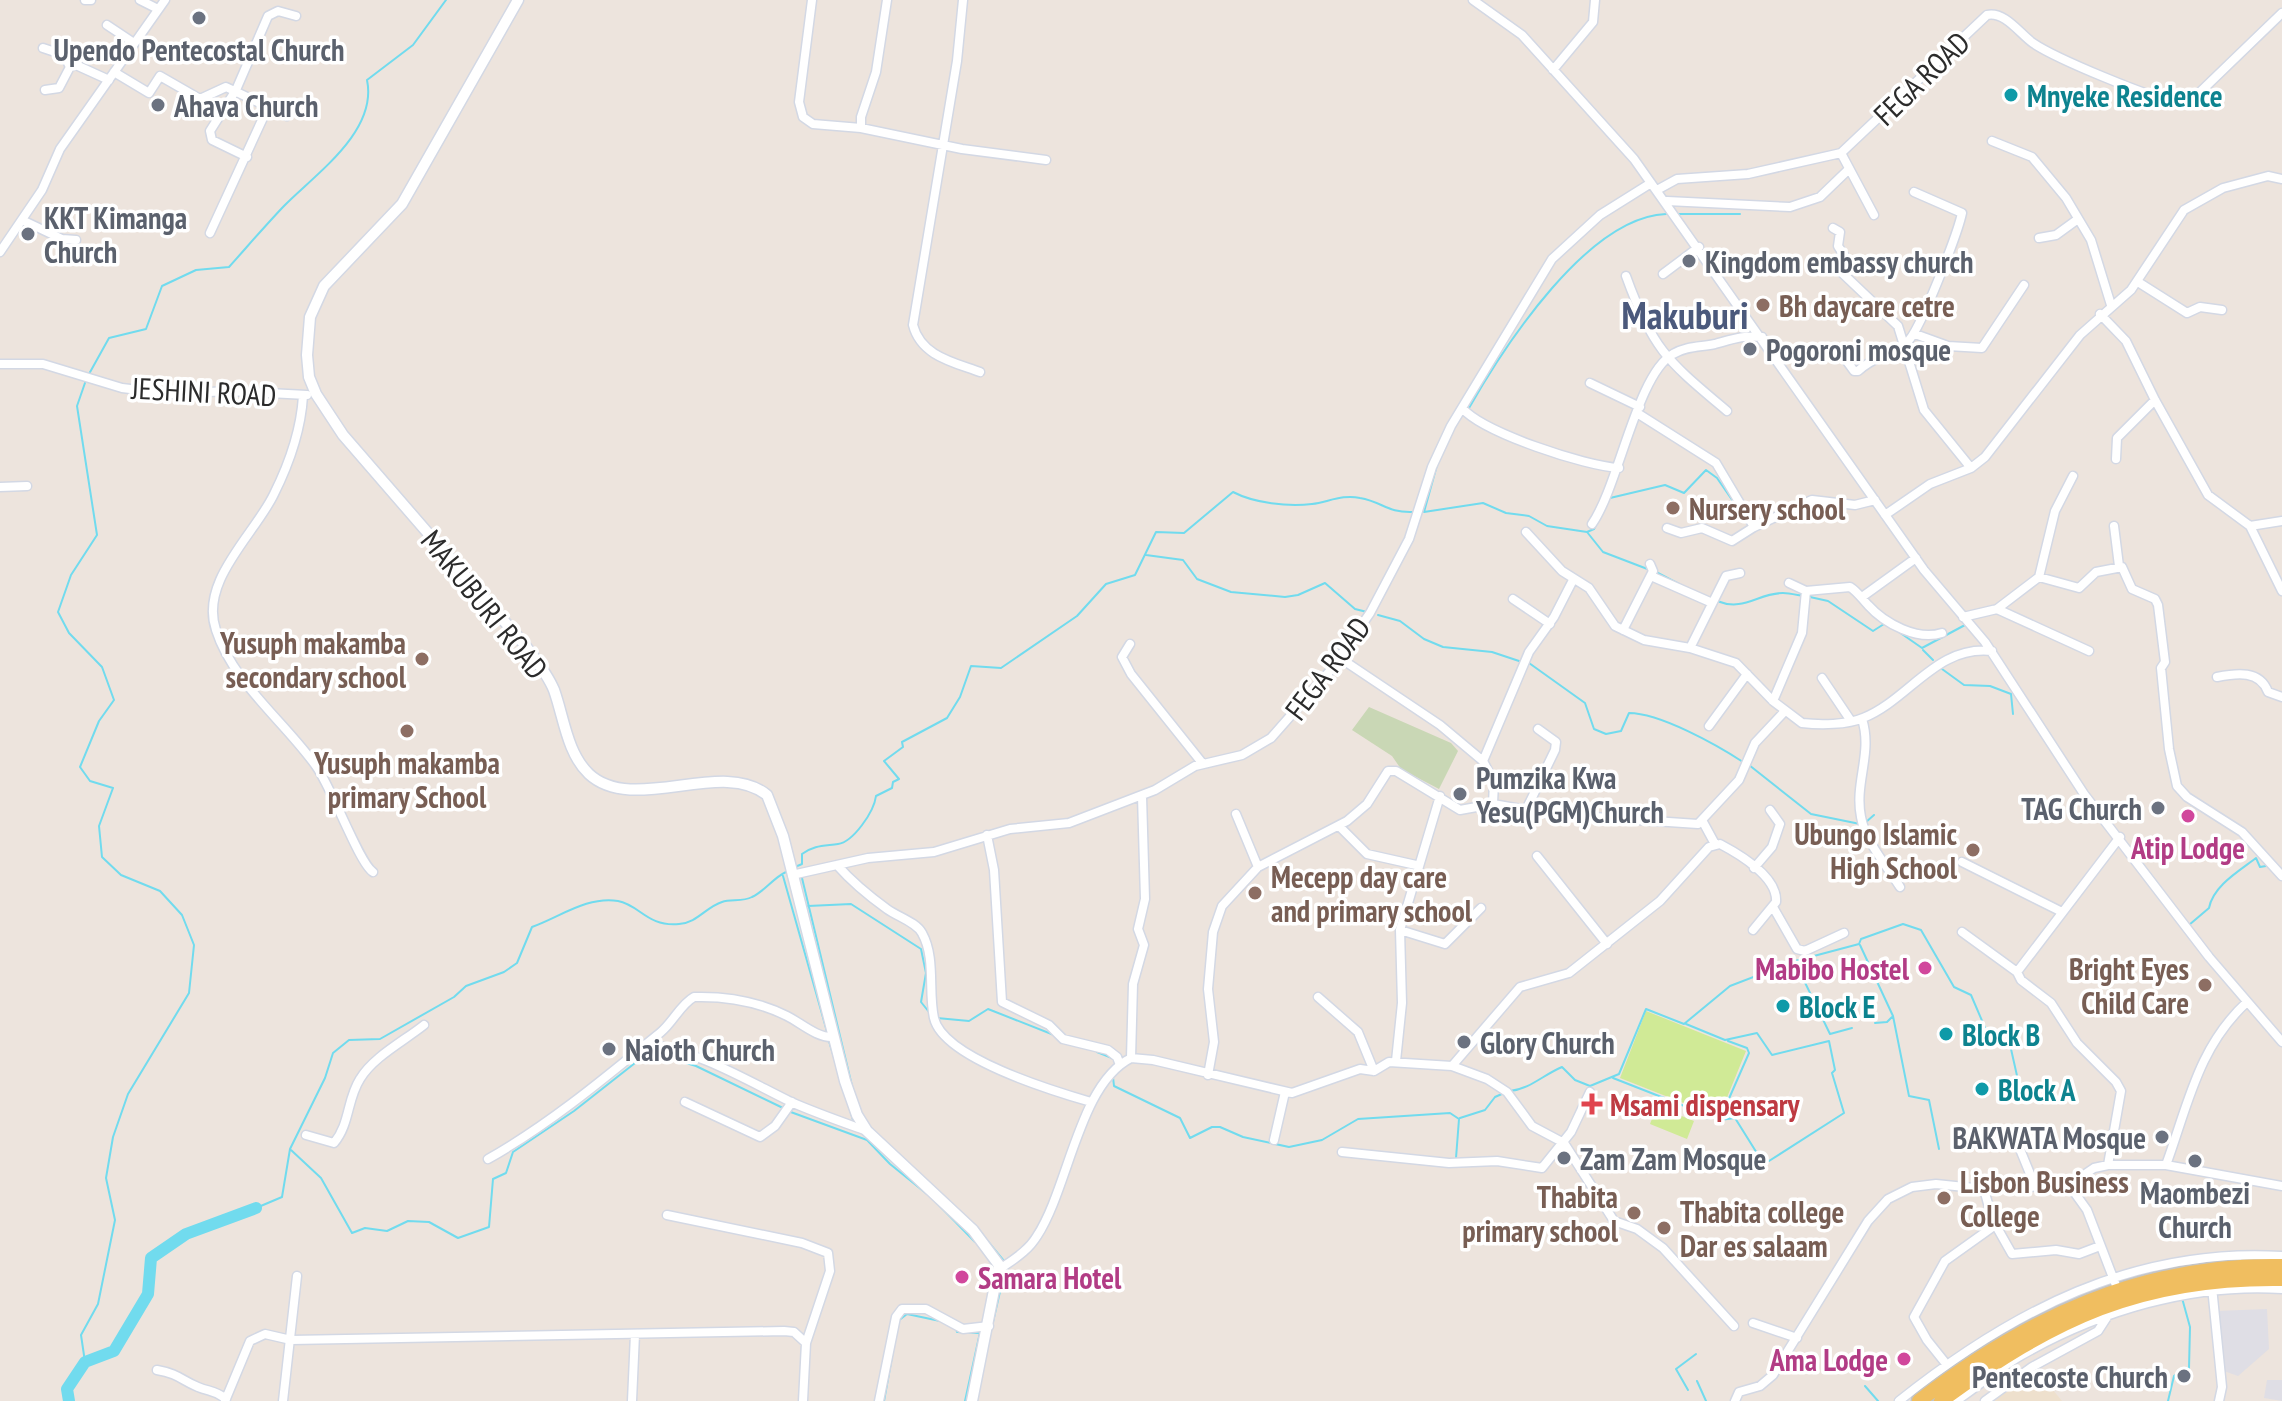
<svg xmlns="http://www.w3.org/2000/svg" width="2282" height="1401" font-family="'PT Sans Narrow',sans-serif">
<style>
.industrial{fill:#dfdee5}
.education{fill:#eee0cd}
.cemetery{fill:#c9d7b5}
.pitch{fill:#d0ea96}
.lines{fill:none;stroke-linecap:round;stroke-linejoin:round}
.stream{stroke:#71dbee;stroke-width:2}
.river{stroke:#71dbee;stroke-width:12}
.minor-casing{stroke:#d3d8e4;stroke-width:11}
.tertiary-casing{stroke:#d3d8e4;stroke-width:13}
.primary-casing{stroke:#c4c4c4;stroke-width:17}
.minor{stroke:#fff;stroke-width:8}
.tertiary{stroke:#fff;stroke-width:10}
.primary{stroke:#f0be60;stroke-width:14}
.worship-dot{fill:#6b7280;stroke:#fff;stroke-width:3}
.culture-dot{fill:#0f9aa8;stroke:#fff;stroke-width:3}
.education-dot{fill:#8d6e63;stroke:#fff;stroke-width:3}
.hotel-dot{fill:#d1479c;stroke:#fff;stroke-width:3}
.health-dot{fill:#e0444e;stroke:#fff;stroke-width:3}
.labels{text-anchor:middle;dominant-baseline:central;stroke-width:7;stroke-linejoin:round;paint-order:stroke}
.worship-label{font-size:30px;font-weight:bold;fill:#5b616d;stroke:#fff;text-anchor:start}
.street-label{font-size:30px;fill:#2b2b2b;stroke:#fff}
.culture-label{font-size:30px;font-weight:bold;fill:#0d838f;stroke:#fff;text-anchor:start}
.education-label{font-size:30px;font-weight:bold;fill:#785e54;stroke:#fff;text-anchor:start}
.hotel-label{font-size:30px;font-weight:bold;fill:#b23c85;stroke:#fff;text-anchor:end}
.health-label{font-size:30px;font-weight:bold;fill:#be3a42;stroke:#fff;text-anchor:start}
.district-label{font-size:38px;font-weight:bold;fill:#4b597c;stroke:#fff}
</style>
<rect width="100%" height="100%" fill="#ede4dd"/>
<path class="industrial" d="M2267,1309l2,40 -31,27 -14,-5 -8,-60z
M2267,1380h15v21l-18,-3z"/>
<path class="education" d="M2031,1370l7,2 24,29h-76z"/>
<path class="cemetery" d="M1369,707l82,36 7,8 -19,38 -38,-20 -9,-13 -40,-26z"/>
<path class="pitch" d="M1646,1011l100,40 -27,66 -99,-39z
M1657,1106l37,15 -7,18 -37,-15z"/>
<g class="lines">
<path class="stream" d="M1677,214h63
M89,374l20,-36 37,-9 16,-43 34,-16 33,-3c18,-20 35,-40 54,-60 31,-32 95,-75 84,-127l46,-35 33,-45
M1469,408c36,-63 119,-191 197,-194
M1437,465l-13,47 59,-9 23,10 23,3 18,10 40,6 16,20 47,18
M1610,498l55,-13 19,8 22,-23 11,8 20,29
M1587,532l7,-3 4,-8
M1146,555l37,5 14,19 34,13 54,5 13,-2 27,-12 30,26 12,3
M1923,562l8,11
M1656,572l23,12
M1810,597l18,4 45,30 11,-7
M1717,601c27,11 41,-8 66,-8 6,0 14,2 20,3
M1378,615l22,6 24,18 19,8 49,5 30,10
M1899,632l23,16 43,-23
M1923,650l10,10
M1529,663l56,40 9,26 12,5 15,-3 8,-18c31,0 88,32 114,49
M1942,669l22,16 26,1 21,8 2,20
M1749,765l62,49 49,10
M1866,822l8,-7
M2133,851l30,40
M795,867l7,-3v-10c12,-9 22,-8 36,-10 15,-2 36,-32 38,-48l16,-8 1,-6 6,-3 -15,-18 19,-14 -1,-5 45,-24 13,-21 11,-31 30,2 76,-52 29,-32 29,-9 21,-43 28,1 49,-41c21,11 55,15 79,12 16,-2 31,-10 48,-6 23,4 27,15 53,14
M783,876l45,159
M802,878l50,208
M808,906l43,-2 70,45 5,24 -5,29 8,10
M2189,925l20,-17c4,-22 30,-37 47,-50l4,9 6,-1
M1860,945l33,71 16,80 20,4 10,49
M1795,962l35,72 22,-6
M937,1018l32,3 19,-12 66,26
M1875,1023l12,-1 5,-5
M829,1041l25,82
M1097,1052l15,6
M1113,1077l1,9 66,32 10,20 22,-11h8l23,10 46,10 33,-7 36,-21 92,-6 9,6 -3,39
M1613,1078l107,42 15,-2 25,40 9,3 75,-48 -12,-40 3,-3 -6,-29 -57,14 -15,-22 -32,7 -39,-16
M1510,1091c20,-2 33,-16 52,-24l13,13 15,6 29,-12 27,-65 38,15 46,-38 65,-25 64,-17 2,-5 42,-15 18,6 33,57 17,8 21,49h13l6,5 11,49
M788,1111l79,29 23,24 37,30
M1460,1118l25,-8 10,-13 9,-4
M1720,1119l29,-66 -2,-5 -19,-7
M291,1150l30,28 31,55 13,-5 22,3 21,-10 21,1 29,16 31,-11 4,-48 13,-6 7,-21 61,-41 75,-59 47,14 87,42
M935,1201l40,41
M256,1208l26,-11 8,-48 35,-71 8,-25 16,-13 31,-1 74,-42 12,-11 38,-14 13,-9 15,-36c28,-10 55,-31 86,-26 22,4 29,26 61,23 18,-1 27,-17 43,-22 9,-3 21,0 30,-5 13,-6 21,-19 34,-25
M985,1238l19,23
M898,1321l9,-7 33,7
M992,1326l13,-56
M956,1328l1,4 22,1
M85,1362l-4,-27 17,-31 17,-84 -9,-42 7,-41 15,-43 61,-101 5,-48 -12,-30 -22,-24 -39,-16 -19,-18 -3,-31 14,-38 -23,-7 -10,-14 19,-46 15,-21 -12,-33 -33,-34 -11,-21 13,-37 26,-40 -20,-129 9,-26
M1697,1381l9,20
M1865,1386l13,15
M1688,1390l-12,-21 20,-15
M884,1401l9,-50
M965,1401l16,-73
M2168,1401l6,-25 15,-8 1,-41 -8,-29"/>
<path class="river" d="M69,1401l-2,-12 18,-27 29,-11 34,-57 3,-36 35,-24 70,-26"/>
<g class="minor-casing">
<path id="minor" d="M85,0h6
M140,0l18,9
M812,0l-13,102 4,15 10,7 48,4
M887,0l-11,72 -15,45v11l101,21 84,11
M963,0l-6,61 -44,264c8,31 40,37 67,47
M1473,0l49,35 112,124 290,411 61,72 99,152 125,163 73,85
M107,25l27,18
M43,48l21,7 6,12
M1553,70l40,-48 2,-22
M114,72l35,21 11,-17 40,23 26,-12 61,29
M45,90l14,-2 11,-21 6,-2 33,15
M1992,141l40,16 34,41 25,42 20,65
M1841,153l33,62
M247,157l-35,-17 -2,-9 26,-41 32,-74 10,-5 18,5
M1657,190l20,-11 71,-5 93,-21 146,-138c18,-4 33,19 46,28 22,15 119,56 144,59l20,-7 85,-82
M1667,201l123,6 30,-10 28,-27
M22,220l40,19 14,1
M1833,228l7,4 -2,14 7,11 -6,13 59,56 26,84 47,58
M210,233l58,-126
M2039,238l17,-3 22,-16
M0,252l42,-62 18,-41 105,-149
M1663,274l36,-27
M1626,276c27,75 43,86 101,135
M2138,282l49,31 13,-6 22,3
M2100,314l26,27 29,59 53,95 42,31 32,65
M1915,334l33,12 34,2 42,-63
M1846,360l8,11h4c15,-14 32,-17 48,-28 13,-8 52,-111 56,-130l-48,-21
M0,364h43l79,24 50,6 56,-3 79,4
M1590,383l50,24
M303,396c-2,33 -14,68 -29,98 -19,40 -75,87 -58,136 17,53 69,92 100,136 16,22 43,97 57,106
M1462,408c22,25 123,58 157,60
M1637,413l79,50 38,64 58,-27 43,5 20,-5
M2116,459l1,-21 38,-38
M0,487l27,-1
M1885,515l45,-31 41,-16 14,-11 95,-122 51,-45 53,-80 39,-22 45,-12 14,3
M1592,524c27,-39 45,-150 81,-170 13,-8 28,-7 42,-10 18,-5 28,-9 47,-7
M2114,526l5,40
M2250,526l32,-5
M1667,528l14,5 21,-5 30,13 22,-14
M1526,532l36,39 27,17 26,38 29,14 46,8 46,15 37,38 29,22c18,2 45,2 61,-5 47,-19 73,-73 129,-67
M1651,576l59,26
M2039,577l16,-66 18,-35
M1789,583l17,8 44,-4c8,5 12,12 18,18 17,19 50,36 74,28
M1862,597l54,-39
M1513,599l37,25
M1997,609l92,42
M1963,617l34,-8 42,-32 40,11 17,-16 26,-5 10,22 23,10 3,6 7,57 -4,6 8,81 8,37 10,11 55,35 40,44
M1623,630l30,-59 -3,-7
M1130,644l-8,13 9,17 72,90
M1690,648l36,-72 14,-3
M1340,658l100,67 43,36 11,21 -1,22
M2217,677c20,-4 43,-7 51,15l14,5
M1822,678l29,43
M1773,701l29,-68 4,-42
M1862,719c11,34 -8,64 -1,98 4,24 26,49 39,70
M1709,726l38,-52
M1483,761l46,-109 25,-35 19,-37
M1526,810l29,-60 1,-8 -18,-13
M1236,814l22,53
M1703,822l12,22
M1339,826l28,28 49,11
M987,835l7,35 8,132 47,23 14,14 45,11 9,7 3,8
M1537,856l70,88
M1962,862l100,50
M837,865c15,17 32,31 50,44 11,8 29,13 35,24 14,25 6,58 12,85 9,40 119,73 157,84
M1754,868l18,-21 8,-23 -10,-14
M792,875l76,-17 66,-6 76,-23 59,-6 86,-33 40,-24 47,-11 29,-17 58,-66 41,-59 39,-74 23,-72 19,-41 101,-167 48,-44 51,-32
M1773,907l24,42 8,2 39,-18
M1400,930l45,14 36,-36
M1962,932l55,40
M1318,997l40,35 16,39
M646,1044c51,6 100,36 145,58 25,11 51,20 76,29
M1131,1058l2,-74 11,-39 -6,-16 7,-30 -3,-103
M1396,1061l6,-58 -2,-73 40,-134
M1452,1066l68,-79 49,-14 91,-72 49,-54 11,-3c19,10 58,33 56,58l-23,28
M1208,1075l6,-33 -6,-53 5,-57 9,-26 36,-39 89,-46 20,-17 21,-33h8l64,39 33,-6 57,10 148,10 41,-44 16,-37 30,-32
M685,1102l75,35 15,-11 17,-24
M306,1135l28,8c16,-19 13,-44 26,-64 13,-22 44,-38 64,-54
M2015,1137l20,49
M1274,1140l11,-48
M1342,1152l107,11 48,-2 45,7 29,-36 19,-40
M488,1159c62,-35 118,-82 173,-127 12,-10 20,-28 33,-35 33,-1 63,4 93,19 14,7 30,22 46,21
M2108,1165l13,-74 -5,-9 -39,-39 -26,-40 -30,-23 -4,-8 103,-135
M2166,1165c22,-60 32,-118 81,-163
M2069,1185l18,25 30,78
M667,1215l135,28 26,10 2,18 -24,72 -3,58
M1995,1224l17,30 44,-4 23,4 21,-8
M1000,1269c14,-10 28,-18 37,-33 32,-49 42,-152 94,-178l22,2 139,33 68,-24 14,2 15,-9 63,4 35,13 20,13 25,34 32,17 50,78 23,8 26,19 71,78
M2212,1287l10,100 -3,14
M1753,1323l44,15
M1947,1365l-20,-25 -13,-23 31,-56 49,-35 -10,-37
M157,1370c22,4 24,10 41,17 12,5 17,3 28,12
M225,1401l25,-60 15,-7 26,6 493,-9 10,1 12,11
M283,1401l14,-125
M632,1401l3,-67
M879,1401l17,-84 6,-8h24l37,20 26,-3
M1735,1401l4,-9 21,-6 13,-11 95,-154 20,-22 24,-12 24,-3 48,5 85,-4 25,-17 14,-3h58l116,21
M1899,1401c113,-90 235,-154 383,-145
M1956,1401c22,-15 43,-33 66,-46 77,-44 171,-72 260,-66
M1985,1401l47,-34 66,-36 11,-17"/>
</g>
<g class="tertiary-casing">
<path id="tertiary" d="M518,0l-116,204 -78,82 -14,31 -3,38 2,22 7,17 27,41 181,209c11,15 23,29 30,46 10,28 13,63 35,84 44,41 133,-16 178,21l16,41 62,245 12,34 10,16 106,99 26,35 -27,136"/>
</g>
<g class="primary-casing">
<path id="primary" d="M1919,1401c107,-83 225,-138 363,-135
M1941,1401c112,-82 199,-124 341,-122"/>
</g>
<use href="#minor" class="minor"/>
<use href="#tertiary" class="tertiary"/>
<use href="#primary" class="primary"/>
</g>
<g class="worship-dot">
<circle cx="199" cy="18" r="8"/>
<circle cx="158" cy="105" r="8"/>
<circle cx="28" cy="234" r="8"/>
<circle cx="1689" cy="261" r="8"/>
<circle cx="1750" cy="349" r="8"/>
<circle cx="1460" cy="794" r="8"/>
<circle cx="2158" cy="808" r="8"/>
<circle cx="1464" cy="1042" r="8"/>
<circle cx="609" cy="1049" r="8"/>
<circle cx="2162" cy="1137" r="8"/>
<circle cx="1564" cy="1158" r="8"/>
<circle cx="2195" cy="1161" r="8"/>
<circle cx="2184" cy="1376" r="8"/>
</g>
<g class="culture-dot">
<circle cx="2011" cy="95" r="8"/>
<circle cx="1783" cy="1006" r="8"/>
<circle cx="1946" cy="1034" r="8"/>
<circle cx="1982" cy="1089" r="8"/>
</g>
<g class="education-dot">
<circle cx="1763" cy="305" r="8"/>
<circle cx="1673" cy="508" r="8"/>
<circle cx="422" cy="659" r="8"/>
<circle cx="407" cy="731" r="8"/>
<circle cx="1973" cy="850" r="8"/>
<circle cx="1255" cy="893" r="8"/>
<circle cx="2205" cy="985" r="8"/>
<circle cx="1944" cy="1198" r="8"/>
<circle cx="1634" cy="1213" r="8"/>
<circle cx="1664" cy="1228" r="8"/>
</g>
<g class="hotel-dot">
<circle cx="2188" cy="816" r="8"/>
<circle cx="1925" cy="968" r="8"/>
<circle cx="962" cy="1277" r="8"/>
<circle cx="1904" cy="1359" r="8"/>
</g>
<path class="health-dot" d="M1588 1092h8v8h8v8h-8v8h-8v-8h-8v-8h8z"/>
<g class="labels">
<g class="worship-label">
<text x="199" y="49" text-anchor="middle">Upendo Pentecostal Church</text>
<text x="174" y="105">Ahava Church</text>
<text x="44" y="217">KKT Kimanga<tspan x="44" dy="34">Church</tspan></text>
<text x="1705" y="261">Kingdom embassy church</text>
<text x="1766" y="349">Pogoroni mosque</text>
<text x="1476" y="777">Pumzika Kwa<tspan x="1476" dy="34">Yesu(PGM)Church</tspan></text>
<text x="2142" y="808" text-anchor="end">TAG Church</text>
<text x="1480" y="1042">Glory Church</text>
<text x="625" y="1049">Naioth Church</text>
<text x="2146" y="1137" text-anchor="end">BAKWATA Mosque</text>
<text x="1580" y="1158">Zam Zam Mosque</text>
<text x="2195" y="1192" text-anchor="middle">Maombezi<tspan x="2195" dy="34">Church</tspan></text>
<text x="2168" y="1376" text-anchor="end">Pentecoste Church</text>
</g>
<g class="street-label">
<text transform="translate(1921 78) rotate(-44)">FEGA ROAD</text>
<text transform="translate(204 391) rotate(3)">JESHINI ROAD</text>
<text transform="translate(485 604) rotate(51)">MAKUBURI ROAD</text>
<text transform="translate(1327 668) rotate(-53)">FEGA ROAD</text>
</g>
<g class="culture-label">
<text x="2027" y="95">Mnyeke Residence</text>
<text x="1799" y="1006">Block E</text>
<text x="1962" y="1034">Block B</text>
<text x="1998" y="1089">Block A</text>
</g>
<g class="education-label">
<text x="1779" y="305">Bh daycare cetre</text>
<text x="1689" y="508">Nursery school</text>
<text x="406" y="642" text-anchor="end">Yusuph makamba<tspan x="406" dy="34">secondary school</tspan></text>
<text x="407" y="762" text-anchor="middle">Yusuph makamba<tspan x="407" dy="34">primary School</tspan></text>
<text x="1957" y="833" text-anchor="end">Ubungo Islamic<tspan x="1957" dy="34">High School</tspan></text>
<text x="1271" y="876">Mecepp day care<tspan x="1271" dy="34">and primary school</tspan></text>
<text x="2189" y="968" text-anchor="end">Bright Eyes<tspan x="2189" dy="34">Child Care</tspan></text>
<text x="1960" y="1181">Lisbon Business<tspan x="1960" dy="34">College</tspan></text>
<text x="1618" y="1196" text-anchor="end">Thabita<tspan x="1618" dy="34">primary school</tspan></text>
<text x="1680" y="1211">Thabita college<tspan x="1680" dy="34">Dar es salaam</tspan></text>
</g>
<g class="hotel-label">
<text x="2188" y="847" text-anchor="middle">Atip Lodge</text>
<text x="1909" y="968">Mabibo Hostel</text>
<text x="978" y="1277" text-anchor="start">Samara Hotel</text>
<text x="1888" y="1359">Ama Lodge</text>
</g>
<g class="health-label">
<text x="1610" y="1104">Msami dispensary</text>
</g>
<g class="district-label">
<text x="1685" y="314">Makuburi</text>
</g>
</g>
</svg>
